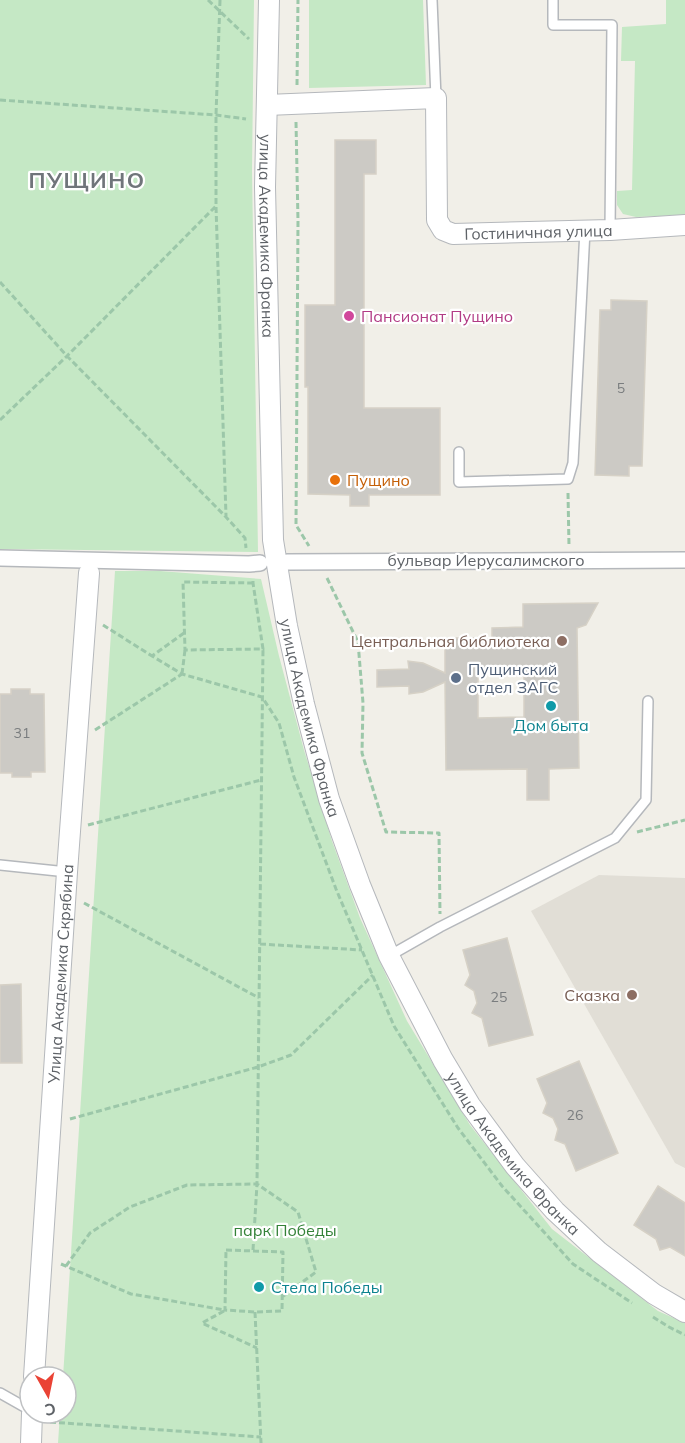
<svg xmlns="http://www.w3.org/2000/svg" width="685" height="1443" font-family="Mulish,sans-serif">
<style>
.education{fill:#e1ded6}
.green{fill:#c5e8c5}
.building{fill:#cccac5;stroke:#d6d1c6;stroke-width:1.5;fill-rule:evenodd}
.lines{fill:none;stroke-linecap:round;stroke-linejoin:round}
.service-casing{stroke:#b5b8bc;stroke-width:12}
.pedestrian-casing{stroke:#b5b8bc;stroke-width:18}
.minor-casing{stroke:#b5b8bc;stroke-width:22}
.path{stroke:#9cc7a9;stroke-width:3;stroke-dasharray:6 3;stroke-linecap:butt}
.service{stroke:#fff;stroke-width:9}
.pedestrian{stroke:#fff;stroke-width:15}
.minor{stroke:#fff;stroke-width:20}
.hotel-dot{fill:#d1479c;stroke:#fff;stroke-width:2}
.food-dot{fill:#e8710a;stroke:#fff;stroke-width:2}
.education-dot{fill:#8d6e63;stroke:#fff;stroke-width:2}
.service-dot{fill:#5c6f8a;stroke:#fff;stroke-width:2}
.culture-dot{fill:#0f9aa8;stroke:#fff;stroke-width:2}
.labels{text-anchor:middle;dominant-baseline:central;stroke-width:4.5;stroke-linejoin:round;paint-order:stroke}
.number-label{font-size:14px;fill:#7a7d7f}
.street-label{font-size:16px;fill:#5f6368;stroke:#fff}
.hotel-label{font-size:16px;fill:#b23c85;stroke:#fff;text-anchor:start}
.food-label{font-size:16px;fill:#c56008;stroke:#fff;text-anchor:start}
.education-label{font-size:16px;fill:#785e54;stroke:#fff;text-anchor:end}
.service-label{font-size:16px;fill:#4e5e75;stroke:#fff;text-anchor:start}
.culture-label{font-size:16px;fill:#0d838f;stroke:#fff}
.park-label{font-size:16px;fill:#348238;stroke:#fff}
.district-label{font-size:22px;font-weight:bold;letter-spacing:1.5px;fill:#70757a;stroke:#fff}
</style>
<rect width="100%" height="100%" fill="#f1efe8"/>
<path class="education" d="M599,875l86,3v290l-10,-5 -144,-252z"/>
<path class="green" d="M0,0h254l-2,171 6,381 -258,-3z
M309,0h114l3,85 -117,3z
M666,0h19v215l-49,2 -13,-3 -6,-9v-14l15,-1 3,-129h-14l1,-34 44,-3z
M115,571h45l101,8 18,77 25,94 28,91 28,77 47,103 63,104 82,104 106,82 27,12v120h-627l2,-30h6v-36h-3z"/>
<path class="building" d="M335,140h41v34h-12v234h76v87h-71v11h-19v-11l-42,-1v-107h-3v-82h30z
M611,300l36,1 -5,165h-13v10l-34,-1 5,-165h11z
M598,603l-12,22 -9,3 2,140 -30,1v31h-22v-31l-81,1 -1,-88 -22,10 -14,2v-8l-32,1v-17l32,-1 -1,-8 15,2 22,10v-35h47v-10l31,-1v-23zM478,671h46v46l-46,1z
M11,689h19v5h14l1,78h-14v5h-19v-4h-12v-79h11z
M507,938l26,97 -44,11 -7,-28 -10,-5 5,-10 -3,-12 -9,-6 5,-10 -7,-25z
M21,984l1,79h-22v-78z
M579,1061l39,92 -42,18 -11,-27 -10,-4 3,-11 -5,-11 -10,-5 4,-10 -10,-24z
M658,1186l27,17v53l-15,-9 -10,3 -4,-11 -22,-14z"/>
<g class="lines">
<g class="service-casing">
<path id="service" d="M432,0l4,98
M553,0v25h59l-2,205
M459,452v30l109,-3 5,-16 12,-233
M0,865l67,7
M389,956l51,-29 175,-89 31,-38 2,-99
M0,1393l30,17"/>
</g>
<g class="pedestrian-casing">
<path id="pedestrian" d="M0,558l249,6 11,-1
M287,562l398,-2"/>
</g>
<g class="minor-casing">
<g id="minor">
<path id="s1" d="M269,0l-4,187 8,353 14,86 17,78 25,95 31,86 29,71 54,104 27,45 45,61 40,45 44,41 55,42 31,18"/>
<path id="s2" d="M267,105l169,-7 1,122 6,10 10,4 157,-4 75,-5"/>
<path id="s3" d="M34,1377l33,-505 22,-299"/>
<path d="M31,1443l1,-30"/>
</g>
</g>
<path class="path" d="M208,0l41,39
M220,0l-4,115v91l10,310
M297,85l1,-85
M0,100l216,15 30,4
M296,122l2,99 -2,304 13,21
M0,282l67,74 159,161 19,21 1,10
M0,420l67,-64 149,-150
M568,493l1,53
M327,578l31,64 5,61 -1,50 24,79 53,1 1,81
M253,581v2l10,66 -78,1 -2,-68 70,1
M103,625l49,31
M184,633l-32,23 30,18 80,23 17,26 15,54 42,112 58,137 64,102 44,58 71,78 59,39
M182,674l3,-24
M95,730l87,-56
M88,825l173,-45
M637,832l48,-12
M84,903l175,95
M260,944l102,6
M70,1119l188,-52 33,-12 82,-80
M226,1250l57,2 -1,59 -27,1 -30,-2z
M253,1250l4,-66 6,-535
M61,1264l70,30 94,16
M66,1266l24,-33 40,-26 57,-22 70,-1 41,28 18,60 -34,25
M224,1311l-22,12 55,25
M255,1312l6,131
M653,1317l16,10 16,8
M50,1422l211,15"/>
<use href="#service" class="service"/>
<use href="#pedestrian" class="pedestrian"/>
<use href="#minor" class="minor"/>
</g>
<circle class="hotel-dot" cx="349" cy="316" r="6"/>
<circle class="food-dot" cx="335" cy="480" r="6"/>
<g class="education-dot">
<circle cx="562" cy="641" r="6"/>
<circle cx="632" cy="995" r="6"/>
</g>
<circle class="service-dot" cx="456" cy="678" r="6"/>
<g class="culture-dot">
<circle cx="551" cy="706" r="6"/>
<circle cx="259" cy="1287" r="6"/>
</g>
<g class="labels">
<g class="number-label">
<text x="621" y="388">5</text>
<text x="22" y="733">31</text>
<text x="499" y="997">25</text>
<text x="575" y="1115">26</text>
</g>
<g class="street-label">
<text stroke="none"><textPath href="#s2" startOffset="399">Гостиничная улица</textPath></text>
<text stroke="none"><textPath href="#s1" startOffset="236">улица Академика Франка</textPath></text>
<text x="486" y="560">бульвар Иерусалимского</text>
<text stroke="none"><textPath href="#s1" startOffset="722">улица Академика Франка</textPath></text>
<text stroke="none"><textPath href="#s3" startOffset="404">Улица Академика Скрябина</textPath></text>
<text stroke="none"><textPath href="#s1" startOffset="1208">улица Академика Франка</textPath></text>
</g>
<g class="hotel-label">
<text x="361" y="316">Пансионат Пущино</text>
</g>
<g class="food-label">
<text x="347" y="480">Пущино</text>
</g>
<g class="education-label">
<text x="550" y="641">Центральная библиотека</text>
<text x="620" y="995">Сказка</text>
</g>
<g class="service-label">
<text x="468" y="669">Пущинский<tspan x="468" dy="18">отдел ЗАГС</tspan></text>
</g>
<g class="culture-label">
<text x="551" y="725">Дом быта</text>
<text x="271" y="1287" text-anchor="start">Стела Победы</text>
</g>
<g class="park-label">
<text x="285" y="1230">парк Победы</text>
</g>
<g class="district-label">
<text x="87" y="180">ПУЩИНО</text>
</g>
</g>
<g transform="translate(48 1395) rotate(171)"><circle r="28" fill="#ffffff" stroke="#bfc1c3" stroke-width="1.5"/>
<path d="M0-4.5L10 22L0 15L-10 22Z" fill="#ea4335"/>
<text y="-9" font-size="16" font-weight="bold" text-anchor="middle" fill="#5f6368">С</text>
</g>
</svg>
